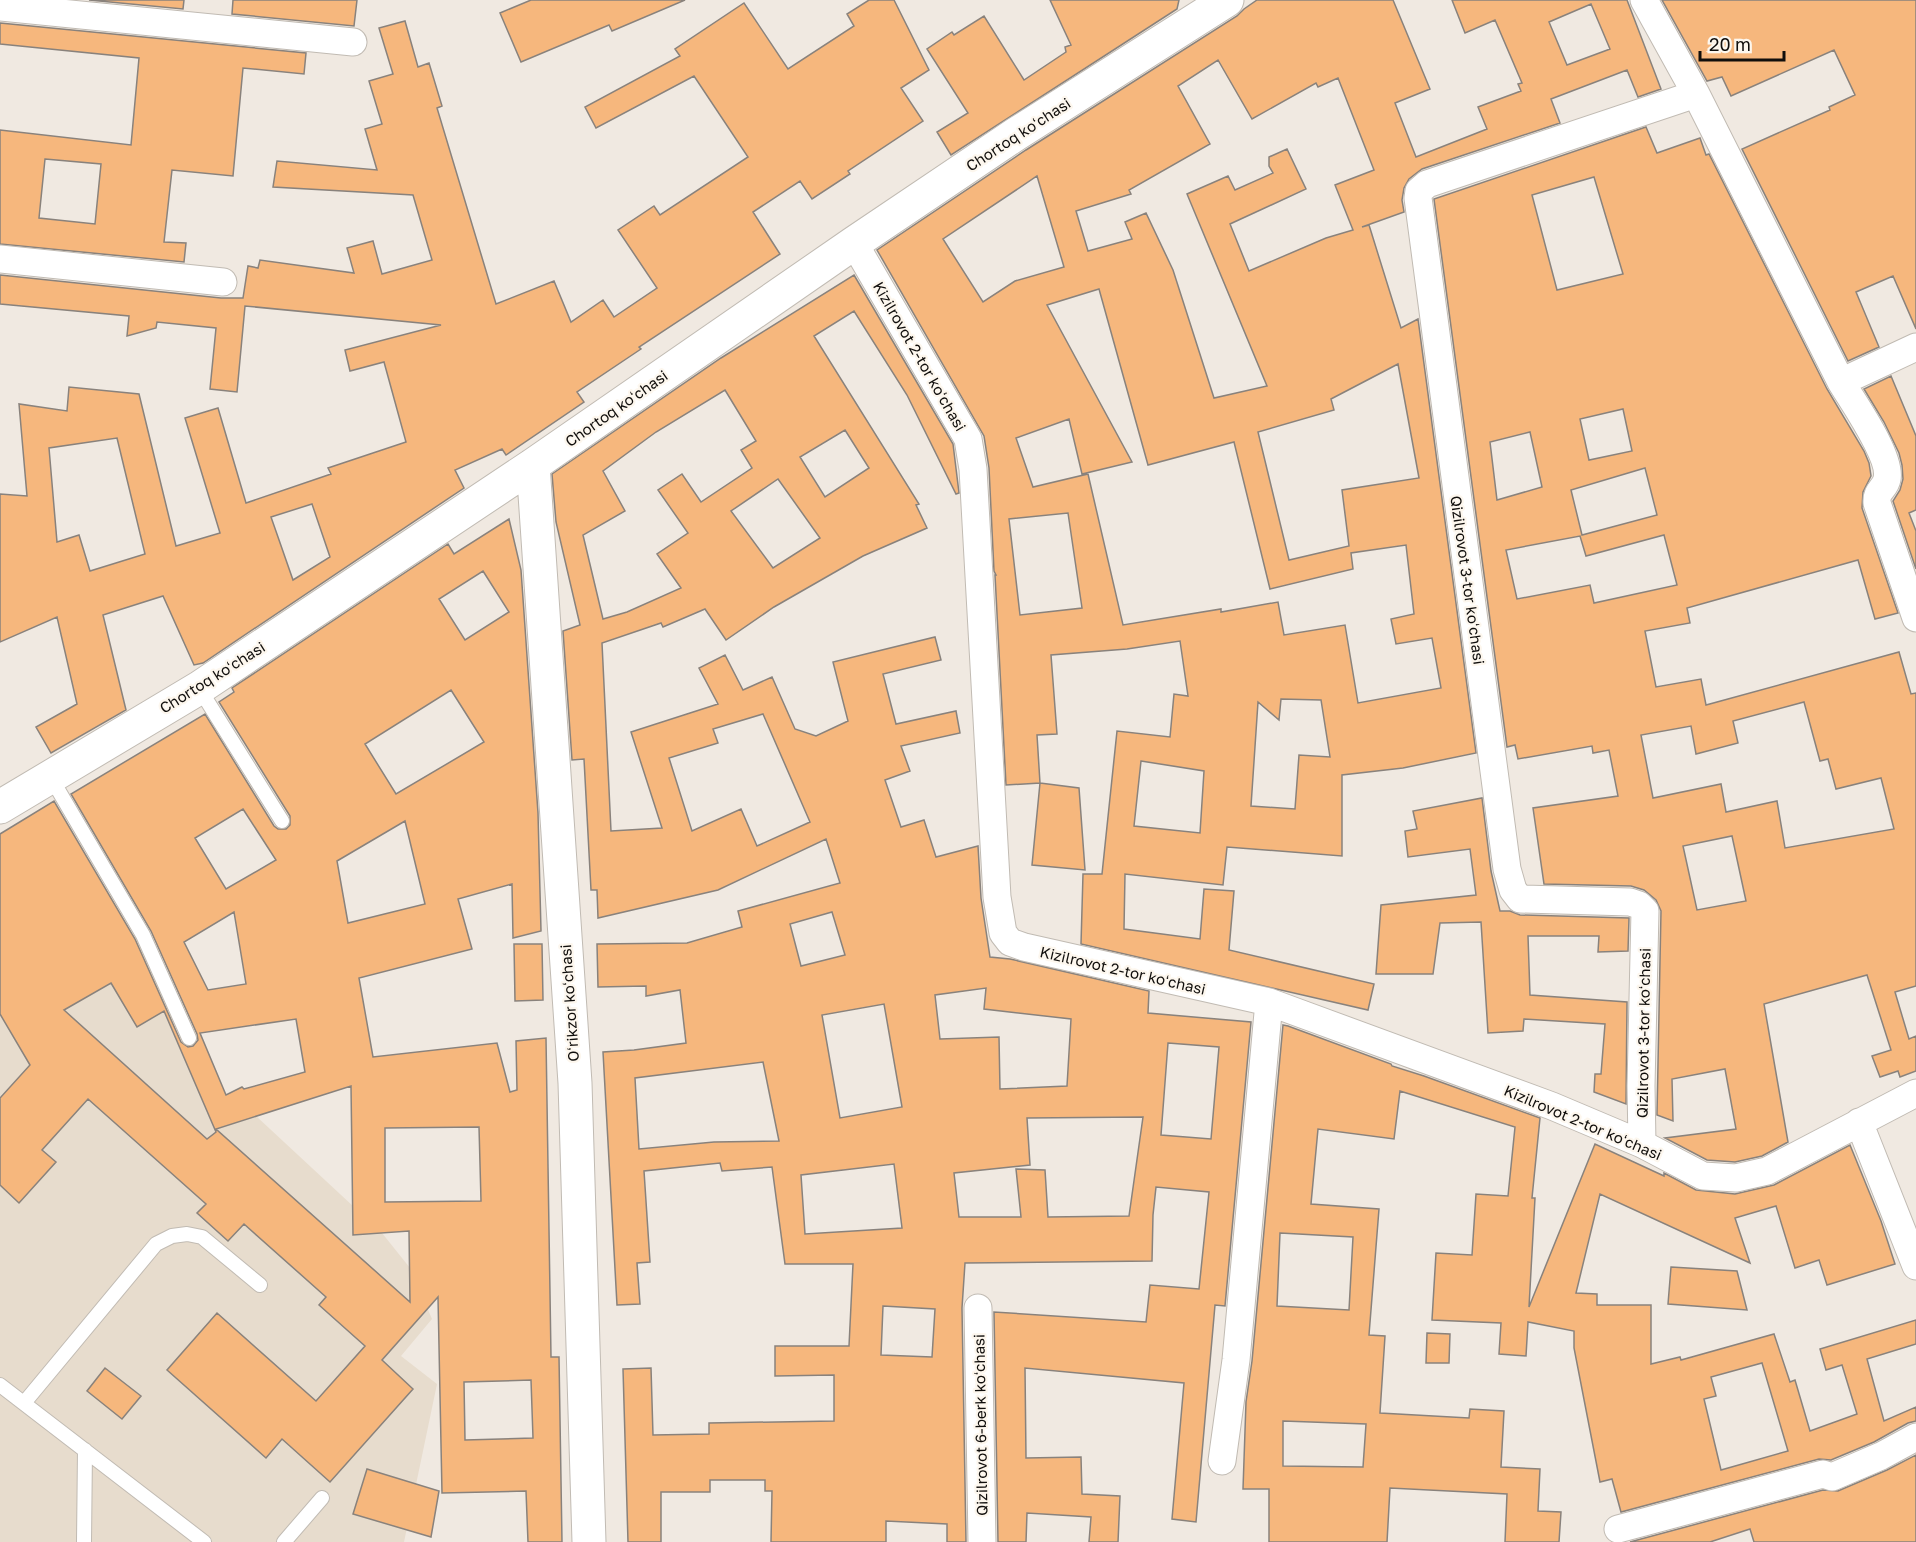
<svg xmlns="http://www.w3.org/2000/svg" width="1916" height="1542" font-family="'Golos Text',sans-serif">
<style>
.built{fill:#e7dccd}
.building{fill:#f6b77d;stroke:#89827c;stroke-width:1.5;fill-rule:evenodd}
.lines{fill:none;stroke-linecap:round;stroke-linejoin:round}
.lane-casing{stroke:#c1bbb3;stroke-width:16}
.street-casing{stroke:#c1bbb3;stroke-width:29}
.secondary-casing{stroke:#c1bbb3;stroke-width:35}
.lane{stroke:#fff;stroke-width:14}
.street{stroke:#fff;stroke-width:27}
.secondary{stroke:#fff;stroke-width:33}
.labels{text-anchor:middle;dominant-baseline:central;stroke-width:4.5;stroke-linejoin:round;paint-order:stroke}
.street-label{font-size:15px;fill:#100e0c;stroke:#fdf7ee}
</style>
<rect width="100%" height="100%" fill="#f0e9e1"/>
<path class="built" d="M136,933l33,73 11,42 18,41 58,27 126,117 28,35 22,51 -31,37 36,28 -33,158h-404v-537l50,-21z"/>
<path class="building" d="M89,0h95l-1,9z
M233,0h124l-3,26 -122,-12z
M531,0h154l-73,31 -3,-6 -88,37 -21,-49z
M869,0h25l35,70 -28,18 22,33 -75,50 2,3 -38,25 -12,-18 -47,31 27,42 -141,93 2,2 -64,43 7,10 -78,53 -4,-6 -47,21 9,18 -261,175 -9,2 -31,-69 -60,19 23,95 -75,43 -15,-26 41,-23 -20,-87 -57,25v-148l27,2 -8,-92 48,7 2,-24 70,7 37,152 44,-13 -35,-115 33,-10 28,95 85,-29 -3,-6 78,-26 -22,-80 -34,9 -5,-21 96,-25 -196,-19 -8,86 -27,-3 6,-61 -59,-6 -1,6 -29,8 2,-20 -129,-12v-29l221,23h22l5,-32 10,2 2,-8 94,13 -7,-25 26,-7 9,33 50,-14 -19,-65 -140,-8 4,-26 100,9 -12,-41 17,-5 -13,-43 24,-7 -14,-46 26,-7 13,46 11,-4 13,43 -5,2 59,196 58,-23 17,41 32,-22 11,17 43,-29 -39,-58 36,-24 6,9 88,-58 -54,-81 -98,52 -11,-21 95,-51 -5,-7 69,-46 44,66 66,-43 -7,-12zM117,438l28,116 -55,17 -11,-36 -22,7 -8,-94zM312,504l18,53 -37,23 -22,-63z
M1050,0h129l-2,9 -226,146 -14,-23 31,-19 -41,-64 25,-17 2,3 30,-19 40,64 42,-28 -1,-5 6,-2z
M1257,0h136l37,89 -35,14 21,54 71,-28 -9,-22 43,-16 -3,-7 4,-1 -27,-63 -30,13 -13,-33h175l34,89 -23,8 -11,-27 -76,29 9,24 -138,46 -13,10 -5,9 -2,12 2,12 -42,15 7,-2 32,103 17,-9 58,434 -73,15 -61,7v81l-115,-9 -4,38 -98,-11 -1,55 76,10 4,-50 30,2 -5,59 145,34 -6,26 -287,-66 2,-70h19l15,-143 53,6 4,-43 14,2 -8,-55 -53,8 -76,6 6,79 -20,1 3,48 -34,2 -11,-210h1l-2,-4 -5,-103 -5,-32 -107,-186 149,-100 211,-134 7,-7zM1591,4l19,45 -43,16 -18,-43zM1218,60l34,59 64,-36 2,4 20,-9 36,92 -39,15 18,45 -27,8 -77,33 -19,-47 76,-35 -19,-40 -18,8v9l4,7 -38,17 -7,-14 -41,18 80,192 -53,12 -41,-128 -27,-57 -21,9 7,17 -44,12 -12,-40 55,-17 -2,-4 81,-46 -32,-58zM1037,176l27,91 -49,14 -32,21 -40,-63zM1099,289l49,176 86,-23 36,147 83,-20 -2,-16 55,-8 8,69 -23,5 5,25 36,-6 9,50 -83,15 -13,-78 -61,10 -6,-33 -57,10v-3l-98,16 -35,-151 -55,13 -17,-49 53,-19 13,55 50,-12 -85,-157zM1398,364l21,114 -77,12 7,56 -60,14 -31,-128 76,-22 -3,-11zM1068,513l14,95 -62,7 -11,-96zM1281,699l40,1 9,57 -31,-2 -4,54 -44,-3 7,-104 21,18zM1141,761l63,10 -4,62 -66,-7z
M1662,0h254v329l-23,-53 -37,16 23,55 -31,14 -106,-212 88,-39 -1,-3 26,-12 -21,-45 -103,46 -9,-19 -15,4z
M0,23l306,30 -2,21 -61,-6 -10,108 -61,-6 -8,72 22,1 -2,19 -184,-18v-114l131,15 8,-87 -139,-14zM45,159l56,5 -6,60 -56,-6z
M1646,127l11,26 43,-15 6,17 3,-1 118,235 37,62 5,12 2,13 -8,16 -1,16 36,105 -23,6 -17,-59 -171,48 3,15 -45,8 11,56 45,-8 5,26 193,-53 12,42 5,-1v293l-21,6 14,47 7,-3v35l-16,6 -2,-6 -18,6 -8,-21 19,-6 -24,-75 -103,29 24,138 -26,14 -27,6 -28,-2 -42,-22 71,-9 -11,-60 -53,10 1,42 -16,-6 4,-204 -5,-11 -12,-10 -13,-4 -87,-2 -11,-76 85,-12 -9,-46 -16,3 -1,-7 -74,13 -3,-14 -8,2 -73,-548zM1594,177l29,97 -66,16 -25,-95zM1623,409l9,42 -43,9 -9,-41zM1530,432l12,55 -45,13 -7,-58zM1645,468l12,47 -75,20 -11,-45zM1664,535l13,50 -83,18 -4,-18 -73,14 -11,-49 74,-14 6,20zM1804,702l16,59 8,-2 8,30 45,-11 13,51 -109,19 -8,-47 -51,11 -5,-28 -68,14 -12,-63 50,-9 5,28 42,-11 -5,-22zM1732,836l14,65 -49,9 -14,-64z
M854,275l99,169 6,49 -3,1 -49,-99 -53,-84 -40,25 105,168 -3,1 11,23 -64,28 -89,51 -48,33 -21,-31 -42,18 -2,-4 -59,20 9,188 51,-3 -31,-96 87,-28 -19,-36 26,-13 18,35 29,-13 23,52 21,7 32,-15 -15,-59 102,-25 6,23 -58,14 13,50 60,-13 4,22 -59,13 9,25 -25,9 16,47 23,-7 12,37 42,-11 3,52 9,59 20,2 139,32 -1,22 103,9 -26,284 -10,-1 -19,217 -24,-3 12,-136 -159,-15 1,90 55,-1 1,37 38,2 -2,46h-29l2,-25 -64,-4 -1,29h-28l-4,-230 152,10 4,-37 49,4 10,-97 -53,-5 -3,28 -1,46 -187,2 -3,45 4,234h-19v-18l-61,-3v21h-115l1,-51h-7v-11h-55v12h-49v50h-33l-5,-173 28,-1 2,67 56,-1v-11l125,-2v-46l-59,1v-30h74l4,-82h-68l-13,-97 -50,4 -2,-8 -76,8 6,91 -13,1 3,41 -23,1 -14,-253 31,-2 52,-7 -6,-53 -34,6v-10l-48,1 -1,-43 90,-1 55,-16 -4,-16 102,-28 -14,-44 -108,51 -120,28 -1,-28h-6l-7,-131 -12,1 -9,-129 17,-6 -24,-103 -4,-48 169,-116zM725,390l31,51 -15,9 11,18 -51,34 -19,-28 -24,16 30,43 -31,21 24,34 -54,24 -24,7 -20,-84 42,-24 -22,-40 53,-39zM845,430l24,38 -44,29 -25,-40zM778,479l42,59 -47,30 -42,-57zM763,714l47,108 -53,24 -16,-37 -49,22 -23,-73 49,-15 -5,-14zM832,912l13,43 -44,11 -11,-42zM986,988l-2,21 87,10 -4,67 -67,3 -1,-52 -59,2 -5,-44zM884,1004l18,103 -62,11 -18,-103zM1168,1043l51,4 -8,92 -50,-4zM763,1062l16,79 -65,1 -75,7 -4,-71zM1143,1117l-14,99 -81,1 -3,-47 -29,-1 5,48h-62l-5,-44 76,-8 -3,-47zM894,1164l8,64 -97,6 -4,-59zM883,1306l52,3 -3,48 -51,-2z
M1891,376l25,60v74l-7,3 7,18v38l-23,-68 7,-11 3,-11 -1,-14 -3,-12 -15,-31 -20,-33z
M509,519l12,51 17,243 3,118 -28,7 -1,-54 -54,15 14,50 -113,29 14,79 124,-14 13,49 7,-2 -1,-49 30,-3 5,319h8l3,185h-34l-2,-51 -84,2 -4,-196 -56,63 31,29 -83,93 -48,-43 -16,19 -99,-88 50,-57 99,88 49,-55 -46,-41 7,-8 -82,-73 -16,17 -31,-28 9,-9 -118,-105 -46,51 14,12 -37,41 -19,-18v-87l30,-33 -30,-51v-180l54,-33 81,138 46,103 7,5 5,-1 5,-6 -1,-6 -46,-103 -80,-137 134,-80 69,112 4,3h8l4,-4v-9l-71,-114 15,-10 -2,-4 216,-144 6,10zM483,571l26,41 -44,28 -26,-41zM451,690l33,52 -88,52 -31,-50zM243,809l33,51 -50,29 -31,-51zM405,821l20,83 -77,19 -11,-62zM234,912l12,72 -38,6 -24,-48zM111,983l26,44 27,-16 52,121 -9,7 -143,-129zM296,1019l9,53 -61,17 -2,-2 -16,8 -26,-62zM351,1086l2,149 56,-4 1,71 -194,-173zM479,1127l2,74 -96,1v-74zM531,1380l2,58 -68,2 -1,-58z
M1040,783l39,5 6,82 -53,-5z
M1482,798l9,73 9,40h10l10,4 109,3 -1,33 -30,1 1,-16h-71l2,59 97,7 -1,102 -32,-12 1,-18h6l4,-50 -81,-5 -1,12 -35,2 -7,-111 -41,1 -7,51h-57l5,-69 95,-10 -6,-46 -62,8 -3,-26 12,-2 -4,-18z
M514,944h28l1,56 -28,1z
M1283,1025l5,1 103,38 1,2 32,10 116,42 -8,80h3l-6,109 66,-163 69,32v-3l32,17 39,4 39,-9 76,-40 31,76 14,43 -68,21 -8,-25 -24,8 -19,-62 -41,12 15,45 -150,-69 -24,99 21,1v11h54v59l29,-7 1,3 93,-26 16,48 5,-2 15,51 47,-17 -15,-49 -16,5 -6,-21 96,-29v24l-49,15 17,62 32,-14v14l-8,2 -34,19 -43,18 -12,-1 -198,53 -9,-33 -12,3 -26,-134v-17l-46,-9 -2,34 -27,-2 2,-31 -69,-3 4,-67 36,2 4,-61 32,2 7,-69 -115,-36 -6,48 -76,-10 -7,75 68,5 -10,126 16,1 -5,77 89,5 1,-9 34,2 -3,56 39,2 -2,42 23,1 -2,30h-54l2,-48 -117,-6 -3,54h-118v-53h-26l3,-87 6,-41zM1280,1233l73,4 -4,73 -72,-4zM1762,1363l26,88 -67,19 -17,-71 12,-3 -5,-19zM1283,1421l83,3 -3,43 -80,-1z
M1671,1267l66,4 10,39 -79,-6z
M1427,1333l23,1 -1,29h-23z
M105,1368l36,28 -19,23 -35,-28z
M1916,1455v87h-162l-4,-13 -40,13h-80l193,-52 15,1 49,-21z
M367,1469l72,22 -8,46 -78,-23z"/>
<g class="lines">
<g class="lane-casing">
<path id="lane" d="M199,688l83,133
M50,776l93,159 46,103
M0,1385l204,157
M24,1403l132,-159 16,-8 15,-2 15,3 58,48
M84,1542l1,-92
M284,1542l38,-44"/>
</g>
<g class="street-casing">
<path id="street" d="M1644,0l52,94 145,288c12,20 51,75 46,97 -2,10 -11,11 -10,24l39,115
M0,7l353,35
M854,243l114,196 5,30 24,428 6,36 7,9 14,5 245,55 283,104 90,38 61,32 33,2 31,-7 149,-78
M0,259l223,23
M1841,382l75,-35
M1859,1122l57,144
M1642,1144l-1,-58 4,-175 -6,-6 -9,-3 -110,-3 -7,-9 -6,-21 -89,-671 1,-7 8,-7 269,-90
M978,1308l4,234
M1222,1461l14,-101 33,-358
M1618,1529l205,-55 9,3 49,-21 35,-19"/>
</g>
<g class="secondary-casing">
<path id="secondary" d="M533,465l42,618 14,459
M0,807l199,-119 334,-223 321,-222 162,-109 211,-134"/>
</g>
<use href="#lane" class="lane"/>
<use href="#street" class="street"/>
<use href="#secondary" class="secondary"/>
</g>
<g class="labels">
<g class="street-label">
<text transform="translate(1018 134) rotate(-33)">Chortoq koʻchasi</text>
<text transform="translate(920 356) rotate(60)">Kizilrovot 2-tor koʻchasi</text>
<text transform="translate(616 408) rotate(-35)">Chortoq koʻchasi</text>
<text transform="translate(1468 580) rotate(82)">Qizilrovot 3-tor koʻchasi</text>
<text transform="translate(212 677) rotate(-32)">Chortoq koʻchasi</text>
<text transform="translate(1123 970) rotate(13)">Kizilrovot 2-tor koʻchasi</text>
<text transform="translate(569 1003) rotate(-94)">Oʻrikzor koʻchasi</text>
<text transform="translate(1643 1033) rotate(-89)">Qizilrovot 3-tor koʻchasi</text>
<text transform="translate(1583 1122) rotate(23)">Kizilrovot 2-tor koʻchasi</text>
<text transform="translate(980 1425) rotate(-91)">Qizilrovot 6-berk koʻchasi</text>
</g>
</g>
<path d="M1700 51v9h84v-9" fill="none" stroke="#100e0c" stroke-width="3"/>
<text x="1709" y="51" font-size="18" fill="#100e0c" stroke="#fdf7ee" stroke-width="4.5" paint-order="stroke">20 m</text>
</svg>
